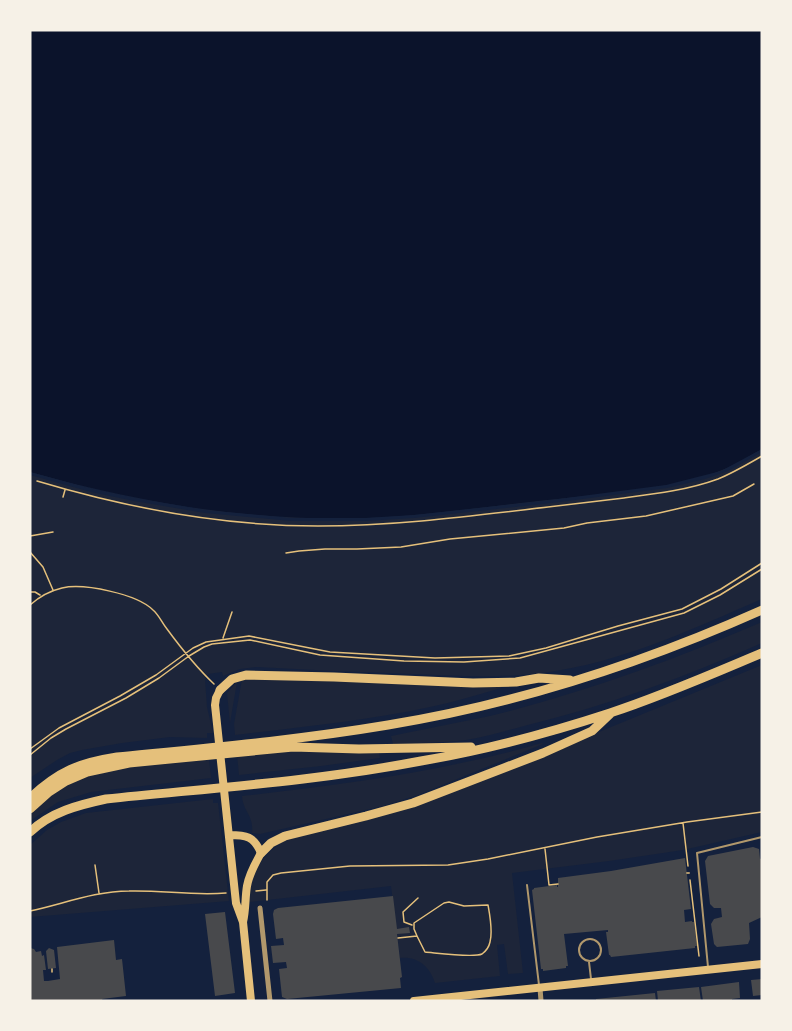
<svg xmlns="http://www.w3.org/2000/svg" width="792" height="1031" font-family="Lora,serif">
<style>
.green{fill:#1d2539}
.water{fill:#0b132b}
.pier{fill:#14213d}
.building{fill:#48494c}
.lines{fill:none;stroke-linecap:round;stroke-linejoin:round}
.path{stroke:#e5c07b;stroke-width:1.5}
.service{stroke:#b1986c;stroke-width:2}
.minor{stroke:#b1986c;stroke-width:5}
.secondary{stroke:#e5c07b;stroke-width:8}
.motorway{stroke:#e5c07b;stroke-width:9}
</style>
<rect width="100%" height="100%" fill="#14213d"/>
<path class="green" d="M762,449v150c-65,28 -131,59 -201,71 -49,9 -99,6 -149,4 -52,-2 -103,-4 -155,-7l-17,2 -17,7 -1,-4 -14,2 -3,5 2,28 6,26h-6v5l-37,-1 -48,6 -40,7 -12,3 -13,7 -27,18v-306l62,17 43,9 56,10 88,9 86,1 49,-3 212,-24 88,-18z
M762,622v21c-77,34 -156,63 -238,83 -19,5 -39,11 -58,14 -24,3 -49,3 -73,4l-2,-8c33,-7 66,-13 99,-20 93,-23 184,-56 272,-94z
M762,665v167l-79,18 -74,11 -97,12 11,100 -15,1 -4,-30 -7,1 3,31 -65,7c-5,-16 -17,-27 -35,-25l-9,-72 -142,16c0,-28 14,-50 38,-62l251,-83z
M242,679h42l177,8h40v1c-24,7 -47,14 -71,19 -64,14 -130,20 -195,28l-1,-11z
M237,682l-7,41 -3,-30z
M542,743l1,1 -125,51 -35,11 -123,28 -8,-1c2,-18 -9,-21 -10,-37 101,-11 202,-25 300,-53z
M284,751l95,1 1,6 -59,8 -82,9 -2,-20z
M209,759l2,19 -120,14 -33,10 -28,19v-7c15,-15 33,-30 54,-37 39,-13 85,-14 125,-18z
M213,799v4h5l11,98 -199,16v-72l17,-15 14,-8 25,-9z"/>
<path class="water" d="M30,30h732v419c-13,7 -26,16 -40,21 -25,11 -53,15 -80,19 -34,5 -69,8 -104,12 -57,6 -114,15 -172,17 -114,4 -226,-15 -336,-46z"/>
<path class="pier" d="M762,449v3l-34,19 -23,8 -38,9 -115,15 -138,15 -49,3h-74l-86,-8 -71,-12 -43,-9 -61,-17v-3l62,17 43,9 70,12 86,8h74l49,-3 137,-15 115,-15 55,-14z"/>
<path class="building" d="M753,847l6,2 1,10 2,-1v59l-13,6 1,16 -2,5 -31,3 -3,-3 -3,-20 3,-5 8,-2 -1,-9h-7l-4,-4 -5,-43 3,-5z
M685,858l6,51 -7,1 1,12 7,-1v1h2l3,24h-2v2l-84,9 -1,-2h-1l-3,-23h2v-2l-44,4 4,32h-2v2l-23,3v-2h-2l-9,-79 2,-1v-1l23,-3v2h1v-9l53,-7z
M393,896l4,33 12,-2 1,6 -13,1 5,43 -2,1 1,10 -114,11 -5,-2 -3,-28 8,-1 -1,-6 -13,1 -2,-17 13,-1 -1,-7 -7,1 -3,-25 1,-4 4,-2z
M225,912l10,81 -20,3 -10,-82z
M114,940l2,20 6,-1 4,37 -24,3 1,2h-73v-53l4,1 2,3 5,-1 1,5 2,-1 2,15h-3l1,11h4l12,-2 -3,-32z
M49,948l5,2 2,18 -8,1 -2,-18z
M762,979v16l-9,1 -2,-16z
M739,982l1,16 -8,1v2h-29l-2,-14z
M699,987l2,14h-43l-1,-10z
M655,993l1,8h-60v-2z"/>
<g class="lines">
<path class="path" d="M37,481c90,27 186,45 281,45 77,0 153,-10 230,-19 25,-3 51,-6 76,-9 31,-4 64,-8 94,-19 15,-6 30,-15 44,-23
M63,497l2,-7
M30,536l23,-4
M30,552l13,15 10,23
M286,553l13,-2 26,-2h32l44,-2 49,-8 114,-11 23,-5 59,-7 87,-20 21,-12
M30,592h5l5,3
M30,605c9,-8 19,-14 32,-17 22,-5 75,6 91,22 6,5 9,13 14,19 14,19 30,39 47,55
M223,638l9,-26
M30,749l29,-21 61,-32 36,-21 37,-27 13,-6 43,-6 81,16 105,6 74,-2 37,-8 72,-22 64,-17 39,-20 41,-26
M30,755l21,-17 15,-9 60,-31 33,-20 30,-22 15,-9 8,-3 38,-4 70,15 84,6 60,1 56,-4 164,-45 36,-18 42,-26
M683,823l5,43
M545,849l4,36 9,-1
M95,865l4,28
M690,880l9,76
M256,891l10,-1
M267,900v-18l6,-7 8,-2 69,-7 98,-1 40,-6 109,-22 90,-15 75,-10
M30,911c33,-7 65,-20 99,-20 33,-1 64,5 97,2
M412,925l-8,-3 -1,-10 15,-14
M398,938l19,-2 8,16c12,1 48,6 57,2 4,-3 7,-7 8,-12 3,-11 0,-26 -2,-37l-24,1 -15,-4 -5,1 -30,20v6l3,7
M52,969v3"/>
<path class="service" d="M687,873h2
M527,885l12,100
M579 950a11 11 0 1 1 22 0a11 11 0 1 1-22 0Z
M589,962l2,17
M708,967l-11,-114 65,-16"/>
<path class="minor" d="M260,908l10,93
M540,988l1,13"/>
<path class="secondary" d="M220,690l-4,8 -1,7 21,198 7,19 8,79
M229,835c17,0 25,1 32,18 -6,11 -12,21 -14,33 -2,12 -1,23 -4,36
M414,1001l348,-37"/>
<path class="motorway" d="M220,690l12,-11 14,-4 88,2 139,6 43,-1 23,-4 31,2
M30,798c29,-27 49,-35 87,-41 91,-9 182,-17 271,-32 129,-21 255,-62 374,-115
M30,809l19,-17 17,-11 21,-9 42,-9 164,-16 66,2 112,-2
M30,832c21,-20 48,-27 76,-33 105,-11 211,-18 315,-38 64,-11 128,-28 189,-48 52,-17 102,-39 152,-60
M261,853l10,-10 14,-7 81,-20 47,-13 130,-50 49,-22 18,-17"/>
</g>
<rect width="792" height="1031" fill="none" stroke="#f6f1e7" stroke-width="63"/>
</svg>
